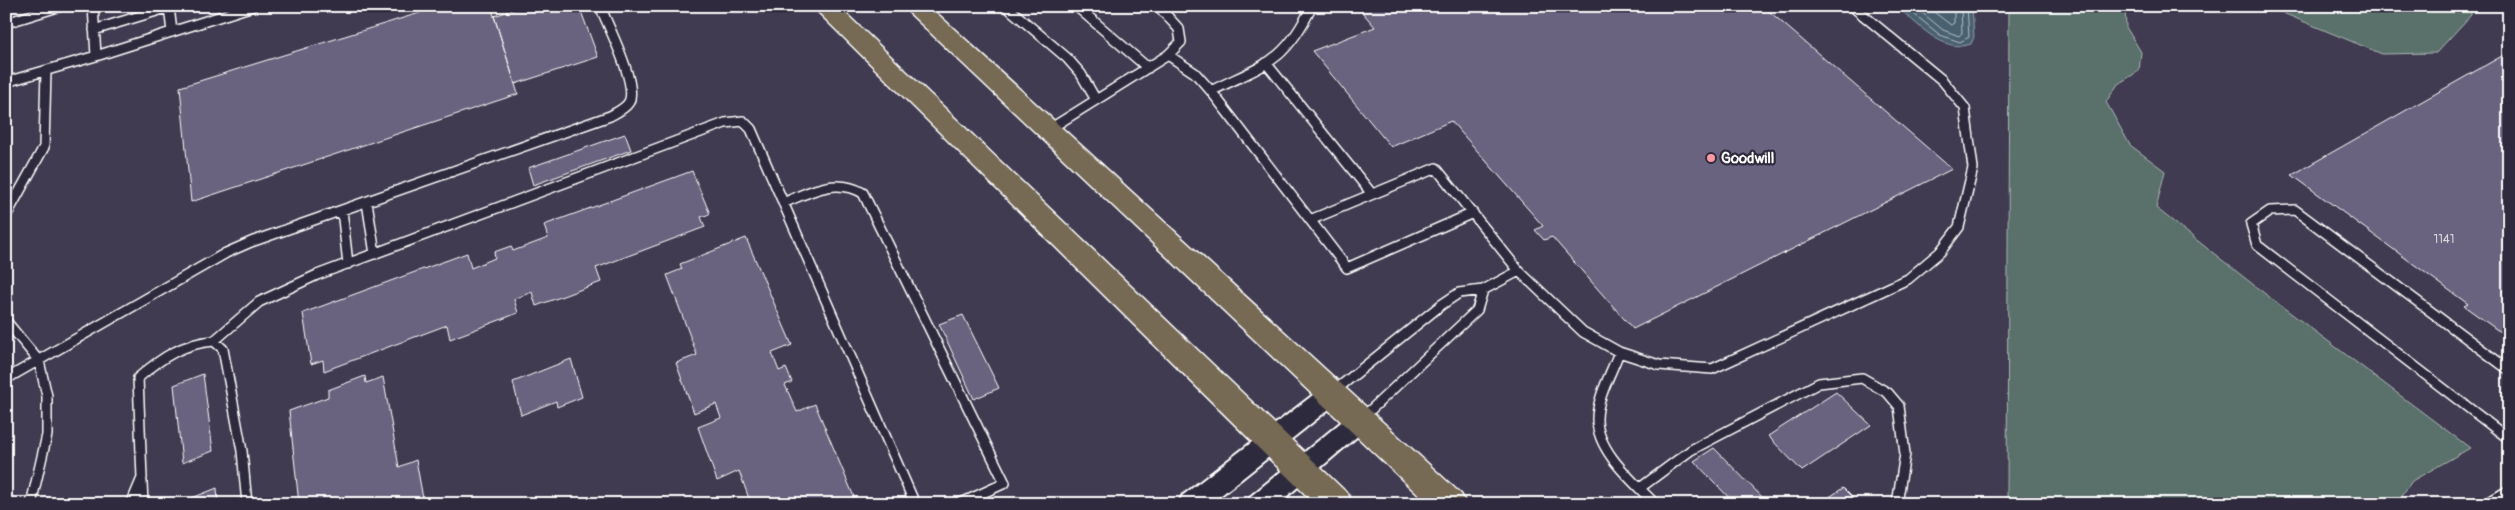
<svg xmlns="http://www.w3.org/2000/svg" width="2515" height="510" font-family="Pangolin,sans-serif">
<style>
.green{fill:#5a706a;stroke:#acb8b4}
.water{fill:#496170;stroke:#92a0a9}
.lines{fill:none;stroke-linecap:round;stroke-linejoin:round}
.shore{stroke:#b6c0c6;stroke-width:1}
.building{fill:#69647f;stroke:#fff}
.service-casing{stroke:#fff;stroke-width:12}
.tertiary-casing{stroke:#fff;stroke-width:4}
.primary-casing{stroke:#fff;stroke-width:3}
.service{stroke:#2f2a3d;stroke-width:9}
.tertiary{fill:#2f2a3d;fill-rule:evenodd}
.primary{fill:#766a54;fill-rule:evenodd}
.poi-dot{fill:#ff9aa2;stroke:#2f2a3d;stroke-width:2}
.labels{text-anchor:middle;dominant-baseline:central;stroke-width:4.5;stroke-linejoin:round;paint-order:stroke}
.number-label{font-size:12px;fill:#dad8df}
.poi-label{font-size:15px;font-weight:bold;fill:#fff;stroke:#2f2a3d;text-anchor:start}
</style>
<rect width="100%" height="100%" fill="#403b51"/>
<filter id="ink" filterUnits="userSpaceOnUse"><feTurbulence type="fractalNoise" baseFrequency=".02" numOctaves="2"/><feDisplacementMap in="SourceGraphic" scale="10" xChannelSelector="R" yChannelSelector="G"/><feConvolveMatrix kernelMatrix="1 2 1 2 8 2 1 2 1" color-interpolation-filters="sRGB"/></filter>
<g filter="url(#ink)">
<path class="green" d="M2009,6h116l1,21 15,25 -2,19 -21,13 -12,18 24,43 35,26 -9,37 108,85 206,155 -58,33 -16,23h-389z
M2266,6h205v9l-35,38 -54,1z"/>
<path class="water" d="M1896,6h76l2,31 -3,7c-28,10 -54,-21 -75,-38z"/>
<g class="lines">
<path class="shore" d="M1904,6l36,29 20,7 9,-5 -2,-31
M1914,6l29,24 16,6 3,-3 -1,-27
M1926,6l25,19 3,-2v-17"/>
</g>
<path class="building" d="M442,6h49l27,88 -327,108 -11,-115z
M524,6h55l19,51 -83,27 -21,-68z
M1357,6h406l189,163 -319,160 -81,-92 -8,3 -9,-10 8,-4 -92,-105 -60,26 -79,-96 63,-24z
M2509,52v282l-3,-2 -3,2 -39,-28 4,-2 -176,-129z
M625,134l6,16 -98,35 -5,-17z
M692,171l18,43 -9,3 4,10 -109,41 5,14 -65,24 -4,-14 -18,7 4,14 -68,26 -3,-14 -123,46 -1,-11 -12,4 -8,-51 164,-60 4,15 24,-10 -1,-6 17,-6 2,5 35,-13 -4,-13z
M746,238l46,107 -20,8 7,18 7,-3 6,14 -7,3 12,27 18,-8 42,100h-106l-12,-33 -22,10 -19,-54 23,-9 -5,-14 -22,9 -18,-50 21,-8 -30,-80 15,-6 -2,-5z
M963,315l36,73 -25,11 -35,-75z
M571,359l11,38 -25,10 -1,-6 -35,14 -8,-33z
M203,374l10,77 -31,12 -8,-78z
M365,376l1,7 17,-6 16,90 17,-7 8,44h-125l-10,-93 39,-14v-7z
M1836,392l35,33 -69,46 -34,-35z
M1714,448l50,51 -8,5h-21l-41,-43z
M217,488l1,16h-41z
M1843,488l16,16h-40z"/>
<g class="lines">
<g class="service-casing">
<path id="service" d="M1006,6l61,52 14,16 15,26
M1076,6l72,62
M169,7l3,25
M6,23l55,-17
M94,30l79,-24
M1168,55l27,18 16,18 136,177 126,-55
M96,56l157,-50
M1266,63l106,131
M6,82l90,-26 -3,-50
M1211,91c54,-27 73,-27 101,-85
M1048,130l120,-75 13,-13 -2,-13 -21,-23
M367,202l8,52
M783,203c26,-11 53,-26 80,-10l142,290 -46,21
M342,210l6,54
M6,216l38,-69 2,-76
M1310,220l126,-52 83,103 64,61 36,20 40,13 53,4 196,-90 32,-27 19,-25 14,-59 -8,-60 -23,-28 -90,-74
M1483,290l36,-19
M6,321l33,40 8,35v39l-16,69
M214,341l45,-39 58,-27 408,-152 18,-2 8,8 164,375
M1619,352c-7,20 -22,45 -22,67 0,33 37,63 58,85
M2509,370l-214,-160 -25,1 -19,13 6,21 252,194
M6,379l220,-126 25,-11 359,-126c7,-4 15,-7 19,-14 9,-18 -21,-76 -29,-96
M1333,392l108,-87 18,-12 24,-3 -6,20 -116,109
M142,482l1,22
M1640,488l51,-38 128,-67 43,-5 26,15 11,13 6,48 -8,50
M131,504l11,-26 -4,-100c23,-20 45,-35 76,-37l9,8 19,102 5,53
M2486,504l23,-14"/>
</g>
<g class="tertiary-casing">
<path id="tertiary" d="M1330,385l8,3 3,7 -3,7 -128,102h-31l3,-8 140,-108z
M1359,411l8,3 4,7 -4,7 -89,76h-30l3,-8 100,-82z"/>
</g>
<g class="primary-casing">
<path id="primary" d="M812,6h26l510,488 5,10h-38z
M902,6h27l532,488 5,10h-38z"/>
</g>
<use href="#service" class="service"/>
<use href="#tertiary" class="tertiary"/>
<use href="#primary" class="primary"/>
</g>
</g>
<circle class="poi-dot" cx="1711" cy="158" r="5"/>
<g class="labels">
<g class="number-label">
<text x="2444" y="239">1141</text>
</g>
<g class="poi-label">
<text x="1721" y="158">Goodwill</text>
</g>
</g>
<rect width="2515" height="510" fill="none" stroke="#2f2a3d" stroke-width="25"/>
<rect x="12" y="12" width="2490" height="485" fill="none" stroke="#fff" stroke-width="2" filter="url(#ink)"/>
</svg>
